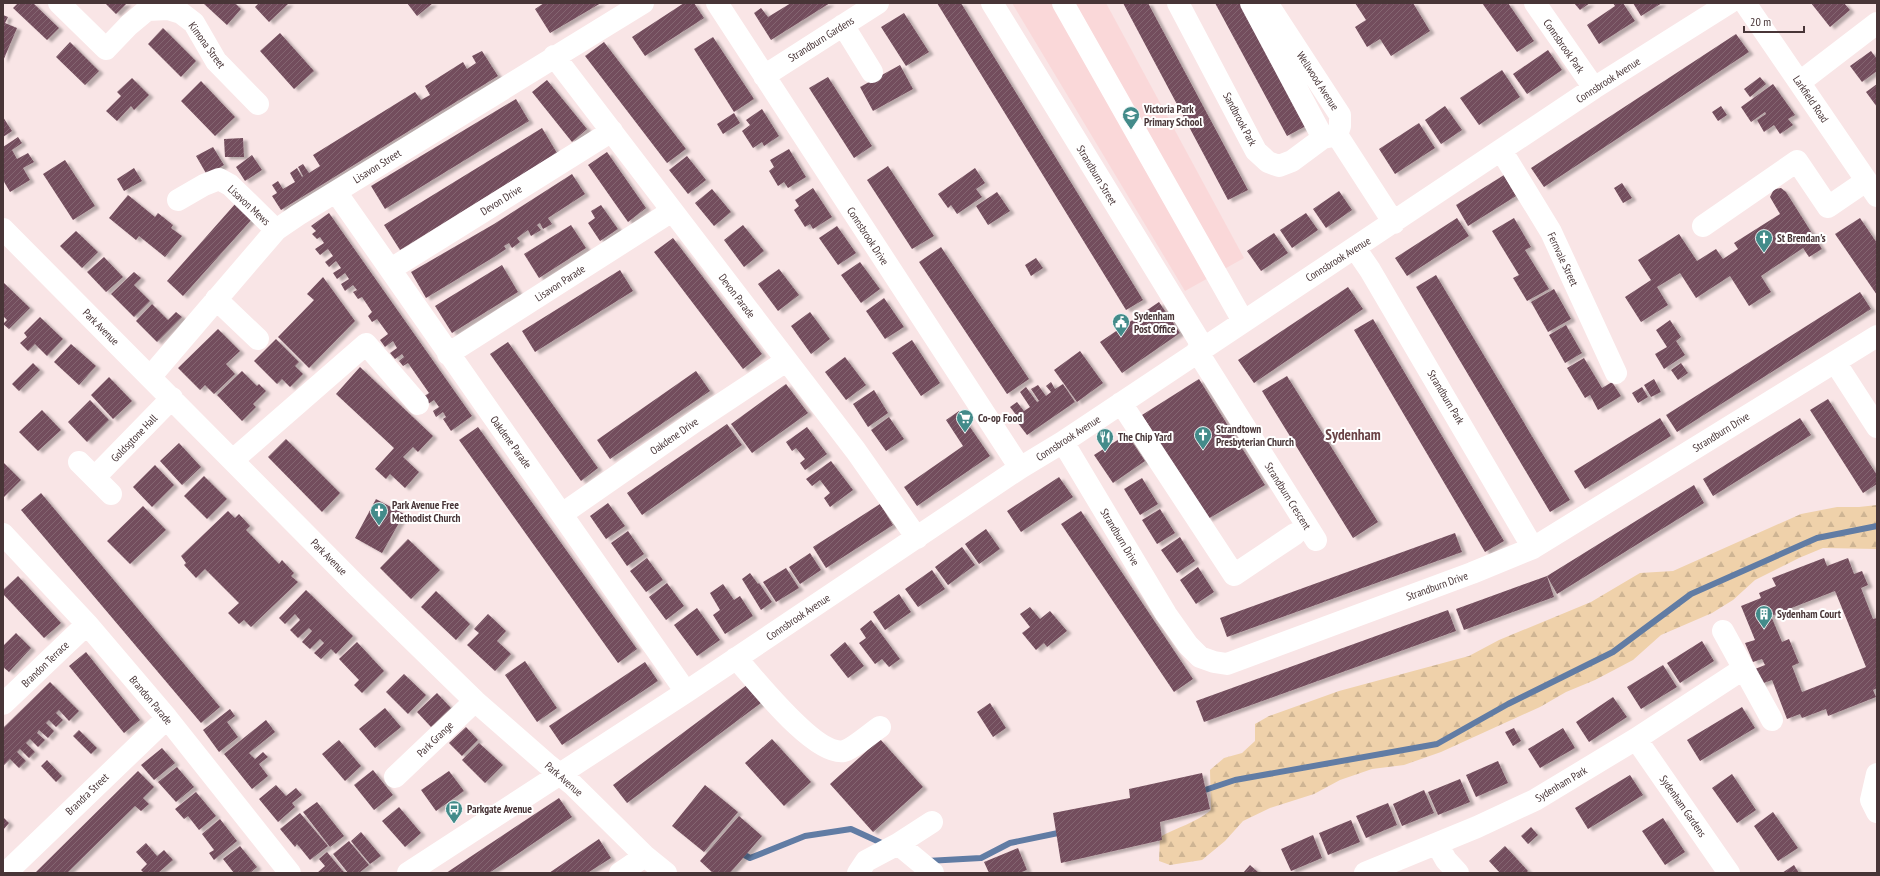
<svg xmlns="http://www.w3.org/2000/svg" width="1880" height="876" font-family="'PT Sans Narrow',sans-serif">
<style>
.built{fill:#fad8d9}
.forest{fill:url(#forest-firs)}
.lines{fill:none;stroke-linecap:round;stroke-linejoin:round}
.stream{stroke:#617ca4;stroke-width:6}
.building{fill:url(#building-hatch);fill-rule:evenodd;filter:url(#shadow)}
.minor{stroke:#fff;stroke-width:22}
.labels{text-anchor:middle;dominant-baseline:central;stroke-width:4;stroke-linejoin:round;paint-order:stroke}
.street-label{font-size:11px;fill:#483537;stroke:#fff}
.poi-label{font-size:11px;font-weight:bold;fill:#483537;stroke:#fff;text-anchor:start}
.district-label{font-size:15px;font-weight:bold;fill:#694346;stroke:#fff}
</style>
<defs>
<pattern id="forest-firs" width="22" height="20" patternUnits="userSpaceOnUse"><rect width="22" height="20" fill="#efd1aa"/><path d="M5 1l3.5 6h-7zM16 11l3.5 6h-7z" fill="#ceb493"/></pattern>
<pattern id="building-hatch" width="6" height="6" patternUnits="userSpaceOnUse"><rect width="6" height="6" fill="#734e5d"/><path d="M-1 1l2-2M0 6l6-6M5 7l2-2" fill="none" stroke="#846571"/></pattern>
<filter id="shadow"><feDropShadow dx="4.5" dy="2.5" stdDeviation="1" flood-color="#0004"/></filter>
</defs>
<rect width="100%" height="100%" fill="#f9e5e6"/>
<path class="built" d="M1012,3h94l138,255 -59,33z"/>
<path class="forest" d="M1877,505v44l-54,-1 -24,10 -44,22 -22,20 -21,13 -51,22 -28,25 -38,20 -29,12 -26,15 -99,45 -37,13 -32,4 -32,11 -26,14 -44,14 -27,13 -18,20 -23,19 -32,5 -11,-4 1,-24c17,-10 36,-14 51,-27l-1,-40 14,-12 18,-5 13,-12v-17l14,-8 70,-25 130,-35 30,-16 92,-38 49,-29 33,-2 128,-57 36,-7h22z"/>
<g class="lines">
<path class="stream" d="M1199,792l36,-12 202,-36 71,-40 105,-52 78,-58 126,-56 60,-12
M739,852l11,6 55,-22 46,-7 35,16
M927,861l54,-3 29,-15 53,-11"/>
</g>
<path class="building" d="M18,3h15l26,25 -12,12 -34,-32z
M105,3h22l-11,11z
M203,3h32l6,6 -14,16z
M259,3h30l-20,19 -14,-15z
M407,3h26l-16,13z
M544,3h57l-51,30 -15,-24z
M684,3h10l10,15 -59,38 -13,-19z
M791,3h39l-59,37 -17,-27 7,-5 7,9z
M937,3h24l182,297 -17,10z
M1123,3h25l100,187 -20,10z
M1215,3h25l66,123 -19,10z
M1355,3h58l17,28 -39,25 -11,-17 -13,8 -12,-20 11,-7z
M1482,3h26l26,38 -17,11z
M1574,3h16l-10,7z
M1613,3h10l12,18 -36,23 -12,-19 28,-19z
M1633,3h29l-21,13z
M1811,3h33l6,7 -20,17z
M904,13l25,39 -23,14 -25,-39z
M3,15l5,2 -3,6 12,5 -14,33z
M163,28l33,33 -15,16 -33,-33z
M280,33l34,38 -20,18 -34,-38z
M1736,34l13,18 -205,135 -13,-19z
M713,37l41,62 -20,13 -40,-63z
M70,42l29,29 -14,14 -29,-28z
M604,42l82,107 -19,14 -82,-107z
M1548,50l14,20 -35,24 -14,-20z
M482,51l16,25 -217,134 -9,-14 5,-3 -5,-8 6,-4 5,8 12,-7 -5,-9 7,-5 5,9 1,-1 -5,-9 5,-3 6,9 11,-7 -7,-11 102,-63 6,8 9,-5 -5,-9 38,-24 4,7 9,-6 -4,-7z
M1871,51l6,8v12l-15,11 -12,-16z
M900,65l13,24 -40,22 -13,-24z
M1502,70l18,27 -41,28 -19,-27z
M828,77l44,69 -18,12 -45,-70z
M1760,77l6,7 -16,13 -6,-8z
M132,78l17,17 -15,15 -3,-4 -14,15 -11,-10 15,-15 -4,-4z
M547,80l40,49 -15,13 -40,-50z
M201,81l34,36 -20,19 -34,-35z
M1773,84l22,31 -7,4 5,6 -13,9 -6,-9 -10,7 -7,-12 9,-6 -1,-2 -14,10 -10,-15z
M1877,84v23l-11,-15z
M516,99l13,22 -144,88 -14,-23z
M1445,106l17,24 -21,14 -16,-24z
M1721,106l6,9 -9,6 -6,-9z
M762,109l17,27 -15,10 -2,-4 -9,6 -11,-17 8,-6 -4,-5z
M734,113l6,10 -17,11 -6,-10z
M3,117l9,14 -9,6z
M1419,123l16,25 -40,26 -16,-25z
M542,128l15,25 -157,97 -16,-25z
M18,137l4,6 -10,7 5,9 11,-6 6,9 -11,6 7,12 -20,12 -7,-12v-33z
M243,138l1,19h-19l-1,-18z
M213,147l11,18 -17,10 -11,-19z
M789,149l17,28 -18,11 -4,-6 -6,4 -9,-15 5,-4 -4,-7z
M607,152l39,56 -18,14 -40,-57z
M252,155l10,15 -17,11 -9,-14z
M687,156l19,24 -18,14 -19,-24z
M65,160l30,46 -22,14 -30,-46z
M888,166l46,70 -22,13 -45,-69z
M134,168l8,13 -18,10 -7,-12z
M975,168l10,15 -9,6 6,8 -25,17 -6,-9 -3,3 -10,-14z
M572,174l13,20 -37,24 4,6 -9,5 -3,-6 -3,2 4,5 -10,6 -3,-6 -11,8 3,4 -8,6 -3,-5 -5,3 2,3 -12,8 -68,41 -15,-26 83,-48z
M1504,175l12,21 -48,30 -12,-21z
M1622,183l10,15 -9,5 -9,-15z
M813,188l19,29 -19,12 -3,-5 -5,3 -11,-17 5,-4 -4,-6z
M1781,188l5,4 36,57 -13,8 -6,-9 -42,28 10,16 -22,14 -19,-30 -34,22 -16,-25 -23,14 11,18 -27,17 -16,-25 26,-17 -13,-20 41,-26 18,27 19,-12 7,10 15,-10 -4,-6 46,-29 -10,-17 4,-8z
M712,189l19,23 -17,14 -19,-23z
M1339,191l13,19 -26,18 -13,-19z
M997,192l13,19 -22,14 -12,-19z
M128,195l27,22 3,-4 15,12 -2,3 11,8 -17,21 -26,-21 -3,4 -27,-22z
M236,203l17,15 -70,78 -16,-15z
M601,205l17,24 -18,12 -12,-18 7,-5 -4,-7z
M329,213l143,203 -21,15 -8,-12 3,-2 -3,-5 -7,5 -3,-6 6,-4 -5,-7 -6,4 -5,-7 6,-4 -21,-30 -5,3 -4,-5 5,-4 -2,-3 -7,5 -5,-6 7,-5 -4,-7 -8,6 -5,-7 8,-6 -11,-15 -5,3 -4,-6 4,-4 -10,-15 -4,2 -5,-7 4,-2 -4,-5 -8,6 -4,-7 8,-5 -4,-6 -8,6 -4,-6 8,-5 -5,-7 -7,6 -4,-5 8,-6 -5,-7 -8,6 -5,-6 9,-6 -4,-6 -3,2 -5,-5 4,-3 -5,-5z
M1306,213l12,17 -26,18 -12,-18z
M1457,218l12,18 -62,40 -12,-18z
M1514,218l17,29 -6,3 24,39 -22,12 -14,-23 6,-3 -27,-44z
M1860,218l17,25v52l-42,-61z
M571,225l15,23 -47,30 -15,-24z
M743,225l21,26 -20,16 -20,-27z
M837,226l19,27 -18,12 -19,-27z
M76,231l22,21 -16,16 -22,-22z
M1274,233l14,20 -27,18 -14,-20z
M673,238l89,116 -19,15 -89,-117z
M941,247l88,132 -22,15 -88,-132z
M104,257l19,20 -17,15 -19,-20z
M1036,258l7,10 -12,8 -6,-11z
M860,262l20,27 -19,14 -20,-28z
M502,265l16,27 -66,41 -17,-27z
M779,269l20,26 -21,16 -20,-27z
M620,270l13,21 -98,61 -13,-21z
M134,272l7,6 -7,7 16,16 -16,16 -23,-23z
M1436,275l134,225 -20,12 -134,-225z
M323,277l32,44 -46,47 -31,-31 36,-37 -7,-6z
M3,282l27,26 -21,21 -6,-5 4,-4 -4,-4z
M1348,287l15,22 -109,74 -16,-23z
M1554,289l17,30 -23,13 -17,-30z
M1860,292l11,17 -194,123 -11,-17z
M884,298l20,29 -19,12 -19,-28z
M1159,302l21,31 -58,40 -22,-31z
M152,304l16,16 8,-8 6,5 -25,25 -21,-21z
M810,312l20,27 -19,15 -20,-28z
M40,317l23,22 -16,17 -12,-12 -7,7 -8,-8 7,-6 -3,-4z
M1373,319l131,222 -19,11 -131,-222z
M1670,320l11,17 -5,4 9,14 -21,14 -9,-15 12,-7 -11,-17z
M1566,325l16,28 -17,10 -16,-28z
M218,329l22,22 -14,13 9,10 -21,20 -9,-9 -5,5 -22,-22z
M276,339l23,23 -4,4 8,8 -13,13 -8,-8 -5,5 -23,-23z
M912,340l28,43 -19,13 -29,-43z
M508,342l90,126 -17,13 -91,-127z
M71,344l25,22 -17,19 -25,-23z
M1080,351l23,32 -26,19 -23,-32z
M845,357l21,28 -20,15 -21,-28z
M1584,358l18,30 10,-6 9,14 -23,14 -8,-15 -5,3 -18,-30z
M33,363l7,7 -21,21 -7,-7z
M1681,363l7,10 -10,7 -7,-10z
M360,367l73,69 -15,16 -5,-5 -10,10 16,15 -14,16 -15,-14 -4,5 -11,-10 19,-21 -58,-54z
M242,371l15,15 2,-2 7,7 -13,13 3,3 -14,14 -25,-26z
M696,371l14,20 -100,68 -13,-19z
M1287,376l91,146 -25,16 -91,-147z
M109,377l23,24 -19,18 -22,-24z
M1199,379l66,106 -57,34 -66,-104z
M1654,379l7,13 -10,5 -7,-12z
M1051,382l4,7 8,-5 12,18 -48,33 -13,-17 3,-2 -7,-9 7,-5 7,9 6,-4 -10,-15 6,-5 11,15 2,-1 -8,-12 7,-4 8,11 5,-4 -5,-6z
M786,384l22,29 -56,40 -21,-29z
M1642,387l6,10 -10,6 -6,-10z
M874,390l14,23 -20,14 -15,-23z
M1828,399l49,76v9l-14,9 -53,-83z
M90,400l19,20 -22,22 -19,-20z
M42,410l19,20 -23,21 -19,-19z
M959,411l31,45 -73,50 -13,-19 59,-41 -17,-26z
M889,417l15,22 -18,12 -15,-21z
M1660,418l11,18 -86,53 -11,-18z
M1800,418l11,17 -98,61 -10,-17z
M727,424l15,21 -100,70 -15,-22z
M478,427l159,222 -19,14 -159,-223z
M807,427l20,27 -22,16 -5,-7 5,-4 -9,-11 -4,3 -6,-9z
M1127,434l18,27 -32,22 -19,-28z
M286,439l54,54 -18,19 -54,-55z
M179,443l22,24 -19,18 -22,-24z
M831,461l22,29 -23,17 -6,-9 6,-5 -10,-13 -8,6 -6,-7z
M3,462l18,18 -18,18z
M155,465l19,20 -22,22 -19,-20z
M204,476l23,23 -20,20 -23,-23z
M1059,477l14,20 -52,35 -14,-21z
M1142,478l16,26 -18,11 -16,-26z
M1694,485l10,18 -147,91 -10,-18z
M41,493l179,214 -19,16 -180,-213z
M376,499l28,15 -22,39 -27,-15z
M608,503l17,23 -19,13 -16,-23z
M880,504l13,21 -67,43 -13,-21z
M143,506l23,24 -36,34 -23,-23z
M1160,509l15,24 -18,11 -15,-24z
M228,511l7,7 4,-4 11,12 -4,4 33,34 3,-4 12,13 -3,3 7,6 -47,45 -7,-7 -5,4 -11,-11 11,-10 -34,-34 -9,9 -12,-13 2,-2 -5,-7z
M1081,511l112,168 -19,13 -113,-168z
M986,529l14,20 -21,15 -14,-20z
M628,531l16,23 -17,12 -16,-23z
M1455,533l7,19 -235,85 -7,-19z
M1180,537l15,24 -18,12 -16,-23z
M408,539l32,31 -29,29 -31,-31z
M962,547l13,18 -27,20 -13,-18z
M810,553l11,17 -21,14 -11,-17z
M647,558l16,22 -17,12 -16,-21z
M1824,558l3,8 21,-8 6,16 8,-3 6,14 -7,3 12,31 4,-1v70l-4,2 3,7 -48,19 -2,-7 -24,9 -2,-4 -13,5 -15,-39 -11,4 -6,-15 10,-4 -3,-6 -9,3 -8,-19 10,-3 -14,-34 20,-8 -2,-5 17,-7 -4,-8zM1835,591l31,76 -64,25 -10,-26 7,-3 -10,-24 -7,3 -11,-26z
M1198,567l16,25 -18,12 -16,-24z
M786,568l13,20 -23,14 -13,-20z
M932,570l13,19 -27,18 -13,-18z
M750,573l8,11 1,-1 13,19 -11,8 -19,-31z
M18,576l43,47 -17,15 -41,-44v-4z
M1547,576l7,21 -90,33 -8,-21z
M667,583l17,23 -18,14 -17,-23z
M723,584l11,16 6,-4 13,20 -28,18 -12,-19 7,-5 -10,-17z
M306,590l47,46 -17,18 -5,-5 -10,10 -7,-6 10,-10 -4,-4 -10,10 -8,-7 10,-11 -3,-3 -11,10 -8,-8 10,-10 -5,-6 -10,10 -6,-6z
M436,591l34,33 -14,16 -35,-33z
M899,594l12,18 -26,18 -12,-18z
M1030,607l10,12 10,-8 17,20 -20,16 -3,-4 -8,7 -14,-17 8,-6 -10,-13z
M697,608l23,32 -23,16 -23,-31z
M1448,610l8,21 -252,91 -8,-21z
M488,614l18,17 -9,10 14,13 -16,17 -28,-26 12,-12 -5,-4z
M871,620l29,39 -11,8 -7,-8 -7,5 -16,-21 7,-5 -6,-9z
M16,633l15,15 -22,24 -6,-5v-21z
M1702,641l12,20 -34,22 -13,-20z
M357,642l27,29 -22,22 -8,-8 5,-5 -20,-21z
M845,642l19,24 -16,12 -18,-23z
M86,652l54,68 -16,13 -55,-67z
M525,661l32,47 -20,14 -32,-47z
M645,662l13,19 -96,64 -13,-19z
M1663,665l14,22 -36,22 -14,-22z
M404,674l22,21 -18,19 -22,-22z
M50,682l29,29 -10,10 -10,-11 -3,3 7,7 -7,7 -7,-7 -3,3 8,8 -6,7 -9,-8 -2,3 8,7 -7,7 -8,-8 -4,4 9,9 -6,6 -9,-9 -3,3 9,9 -7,7 -9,-9 -7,7v-38z
M751,682l14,18 -138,103 -14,-18z
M437,693l14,15 -20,19 -14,-15z
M1613,697l14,20 -38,25 -13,-20z
M990,703l16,25 -13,9 -16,-25z
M1742,707l13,21 -55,33 -13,-21z
M385,708l16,19 -26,21 -16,-19z
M230,709l5,7 -8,6 11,15 -19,15 -16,-22z
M266,720l9,12 -26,21 6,6 8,-7 5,5 -9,7 9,12 -16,13 -28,-35z
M466,727l12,13 -16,16 -13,-13z
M1514,728l7,13 -8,5 -8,-14z
M1563,728l12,20 -35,20 -12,-19z
M79,730l18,18 -6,6 -18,-18z
M772,739l39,43 -27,24 -39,-43z
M880,739l43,48 -50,45 -43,-48z
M339,740l22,26 -16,15 -23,-27z
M479,743l24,22 -18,18 -23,-23z
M162,748l13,15 -21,17 -13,-15z
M47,760l15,16 -6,6 -15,-16z
M1498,761l10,22 -32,14 -10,-22z
M177,767l17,20 -18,15 -18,-20z
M373,770l20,25 -19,15 -20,-25z
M138,771l16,16 -11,11 6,6 -8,7 -6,-5 -68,67h-32z
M449,771l15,20 -28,20 -15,-21z
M1202,773l8,36 -50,13 2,18 -101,23 -8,-50 77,-15 -1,-9z
M1732,774l24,36 -19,13 -25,-35z
M1630,775l13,20 -55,34 -13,-21z
M1460,779l10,23 -32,13 -10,-23z
M276,785l10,11 10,-8 6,7 -10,8 3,4 -17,15 -19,-23z
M705,785l33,27 -34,40 -32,-26z
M1424,790l10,23 -32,13 -9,-22z
M196,792l20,24 -17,14 -11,-14 -4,3 -9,-10z
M559,798l13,19 -56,38 -27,18h-43z
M317,802l27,34 -14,11 -27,-35z
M1388,803l9,22 -31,13 -10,-22z
M399,807l22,26 -16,14 -23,-26z
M1773,812l25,36 -20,13 -24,-35z
M300,813l28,33 -18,14 -13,-16 -2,3 -15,-18z
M739,816l23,20 -32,37h-17l-13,-12z
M3,817l6,6 -6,7z
M1663,818l22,34 -20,13 -23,-34z
M220,819l17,22 -23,19 -5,-7 5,-3 -12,-16z
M1351,820l9,22 -32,13 -9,-22z
M1531,827l7,8 -10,9 -7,-8z
M361,832l20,24 -11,8 -19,-23z
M1313,835l9,23 -31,13 -10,-22z
M599,839l12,19 -22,14 -40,1z
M349,841l20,24 -10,8h-11l-15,-19z
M146,843l11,13 7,-6 9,10 -15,13h-14l-3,-3 6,-6 -11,-12z
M240,846l17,21 -7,6h-16l-11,-14z
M1505,846l23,25 -2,2h-26l-11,-12z
M1018,848l9,22 -8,3h-30l-5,-11z
M327,852l15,18 3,3h-28l8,-7 -6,-7z
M1250,865l9,8h-16z
M1794,865l5,8h-17z"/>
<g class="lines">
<path class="minor" d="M59,3l47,46 23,-24 18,-15 21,-1 13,4 13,10 22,38 42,43
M717,3l303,465
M992,3l211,344
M1063,3l180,318
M1178,3l78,148 12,11 11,4 13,-5 31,-23 14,-3
M1251,3l72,135
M1267,3l73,112v11l-3,9
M1535,3l59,85
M1745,3l132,193
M843,25l29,47
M554,56l302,395 61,87
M764,76l114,-73
M1800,82l77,-59
M1337,135l57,88
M1501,150l50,82 65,141
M336,192l350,500
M178,200l26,-15 15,-6 11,6 46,45
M1703,226l94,-65 31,46 38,-26
M3,229l352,355 120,117 72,63 26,21 72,71 21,17
M1355,248l15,22 163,278
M391,269l221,-138
M216,299l42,40
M1197,351l119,189
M448,354l224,-143
M1835,362l42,65
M151,376l125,-146 22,-15 345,-212
M1121,403l113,172 61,-41
M1063,442l103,172 22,31 12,12 14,5 13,2 245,-91 61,-25 344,-212
M233,460l133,-116 52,60
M79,462l32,32
M95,477l77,-79
M562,514l135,-94 89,-59
M3,534l84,90 80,94 123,155
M1723,631l49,89
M736,658c19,21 79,99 108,93 9,-2 27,-18 36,-24
M3,704l84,-80
M1636,739l93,134
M1877,774l-6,26 6,12
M395,777l80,-76
M898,844l34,-22
M1437,844l9,16 12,13
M9,870l158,-152
M408,873l278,-181 334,-224 43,-26 531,-354 135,-85
M620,873l25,-17
M858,873l8,-12 32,-17 35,29
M1365,873l112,-46 58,-27 101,-61 107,-70"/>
</g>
<defs>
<g id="school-pin" transform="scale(0.9)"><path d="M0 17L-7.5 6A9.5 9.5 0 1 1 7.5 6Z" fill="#438b8a" stroke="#fff"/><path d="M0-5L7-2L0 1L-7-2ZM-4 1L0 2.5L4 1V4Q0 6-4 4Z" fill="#fff"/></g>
<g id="church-pin" transform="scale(0.9)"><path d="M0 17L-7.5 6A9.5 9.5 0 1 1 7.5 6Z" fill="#438b8a" stroke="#fff"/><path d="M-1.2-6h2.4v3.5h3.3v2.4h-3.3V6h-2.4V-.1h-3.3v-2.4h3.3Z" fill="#fff"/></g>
<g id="civic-pin" transform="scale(0.9)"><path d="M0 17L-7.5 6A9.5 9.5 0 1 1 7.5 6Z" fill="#438b8a" stroke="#fff"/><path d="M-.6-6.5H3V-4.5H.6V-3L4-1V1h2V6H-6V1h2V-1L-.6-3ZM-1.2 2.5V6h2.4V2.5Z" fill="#fff"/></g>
<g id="supermarket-pin" transform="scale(0.9)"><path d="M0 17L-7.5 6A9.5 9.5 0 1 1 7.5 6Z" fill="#438b8a" stroke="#fff"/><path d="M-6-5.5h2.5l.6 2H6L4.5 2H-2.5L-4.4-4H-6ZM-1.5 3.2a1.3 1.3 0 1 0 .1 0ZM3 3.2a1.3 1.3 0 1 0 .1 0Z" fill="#fff"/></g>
<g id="restaurant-pin" transform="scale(0.9)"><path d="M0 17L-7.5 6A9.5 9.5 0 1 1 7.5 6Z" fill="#438b8a" stroke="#fff"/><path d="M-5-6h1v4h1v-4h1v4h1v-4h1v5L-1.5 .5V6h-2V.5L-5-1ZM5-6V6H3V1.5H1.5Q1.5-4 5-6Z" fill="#fff"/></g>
<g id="building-pin" transform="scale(0.9)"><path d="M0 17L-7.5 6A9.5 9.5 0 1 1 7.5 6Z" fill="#438b8a" stroke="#fff"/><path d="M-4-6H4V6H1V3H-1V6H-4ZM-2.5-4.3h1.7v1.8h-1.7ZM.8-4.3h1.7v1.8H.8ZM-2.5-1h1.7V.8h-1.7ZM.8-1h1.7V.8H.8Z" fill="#fff"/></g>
<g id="bus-pin" transform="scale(0.9)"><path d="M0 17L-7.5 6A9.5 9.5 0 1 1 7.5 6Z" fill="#438b8a" stroke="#fff"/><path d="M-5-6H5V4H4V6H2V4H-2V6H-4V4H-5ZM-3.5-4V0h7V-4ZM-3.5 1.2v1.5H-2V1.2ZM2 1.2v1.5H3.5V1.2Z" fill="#fff"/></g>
</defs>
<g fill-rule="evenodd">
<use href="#school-pin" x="1131" y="115"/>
<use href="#church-pin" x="1764" y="238"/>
<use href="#civic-pin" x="1121" y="322"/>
<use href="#supermarket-pin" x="965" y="418"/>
<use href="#church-pin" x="1203" y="435"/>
<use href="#restaurant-pin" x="1105" y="437"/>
<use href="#church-pin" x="379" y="511"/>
<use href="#building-pin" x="1764" y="614"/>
<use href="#bus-pin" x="454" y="809"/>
</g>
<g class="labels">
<g class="street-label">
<text transform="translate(821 39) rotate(-32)">Strandburn Gardens</text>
<text transform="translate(207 45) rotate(54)">Kimona Street</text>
<text transform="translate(1564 46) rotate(55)">Connsbrook Park</text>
<text transform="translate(1608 80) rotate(-33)">Connsbrook Avenue</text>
<text transform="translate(1318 81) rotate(57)">Wellwood Avenue</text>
<text transform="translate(1811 99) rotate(56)">Larkfield Road</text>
<text transform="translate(1240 119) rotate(62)">Sandbrook Park</text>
<text transform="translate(377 166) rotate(-32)">Lisavon Street</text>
<text transform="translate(1097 175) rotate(59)">Strandburn Street</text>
<text transform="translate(501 200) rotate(-32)">Devon Drive</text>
<text transform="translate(249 205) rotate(43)">Lisavon Mews</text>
<text transform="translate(868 236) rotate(57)">Connsbrook Drive</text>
<text transform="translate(1338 259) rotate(-32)">Connsbrook Avenue</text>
<text transform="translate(1563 259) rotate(65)">Fernvale Street</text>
<text transform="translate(560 283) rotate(-33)">Lisavon Parade</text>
<text transform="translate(737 296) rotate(53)">Devon Parade</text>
<text transform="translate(101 327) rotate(45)">Park Avenue</text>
<text transform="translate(1446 397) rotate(59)">Strandburn Park</text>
<text transform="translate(1721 432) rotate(-32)">Strandburn Drive</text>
<text transform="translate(674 436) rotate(-35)">Oakdene Drive</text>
<text transform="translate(134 438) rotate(-46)">Goldsgtone Hall</text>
<text transform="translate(1068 438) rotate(-33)">Connsbrook Avenue</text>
<text transform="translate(511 442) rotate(54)">Oakdene Parade</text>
<text transform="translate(1288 496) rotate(58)">Strandburn Crescent</text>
<text transform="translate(1120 537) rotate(59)">Strandburn Drive</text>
<text transform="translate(329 557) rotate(45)">Park Avenue</text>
<text transform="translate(1437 586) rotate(-20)">Strandburn Drive</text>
<text transform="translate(798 617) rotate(-34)">Connsbrook Avenue</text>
<text transform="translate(45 664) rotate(-44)">Brandon Terrace</text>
<text transform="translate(151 700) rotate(50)">Brandon Parade</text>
<text transform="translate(435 739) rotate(-44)">Park Grange</text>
<text transform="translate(564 779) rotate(41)">Park Avenue</text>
<text transform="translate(1561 784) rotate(-31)">Sydenham Park</text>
<text transform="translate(87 794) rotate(-44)">Brandra Street</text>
<text transform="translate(1683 806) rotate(55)">Sydenham Gardens</text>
</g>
<g class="poi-label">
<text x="1144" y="109">Victoria Park<tspan x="1144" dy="13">Primary School</tspan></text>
<text x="1777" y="238">St Brendan's</text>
<text x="1134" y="316">Sydenham<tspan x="1134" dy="13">Post Office</tspan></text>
<text x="978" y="418">Co-op Food</text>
<text x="1216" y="429">Strandtown<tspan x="1216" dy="13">Presbyterian Church</tspan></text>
<text x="1118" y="437">The Chip Yard</text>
<text x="392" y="505">Park Avenue Free<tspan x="392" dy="13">Methodist Church</tspan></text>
<text x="1777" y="614">Sydenham Court</text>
<text x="467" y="809">Parkgate Avenue</text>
</g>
<g class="district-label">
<text x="1353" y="434">Sydenham</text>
</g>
</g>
<rect width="1880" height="876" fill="none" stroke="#483537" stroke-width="8"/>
<path d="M1744 26v6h60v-6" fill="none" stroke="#483537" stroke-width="2"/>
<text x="1750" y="26" font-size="12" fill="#483537" stroke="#ffffff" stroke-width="3" paint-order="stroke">20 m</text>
</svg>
